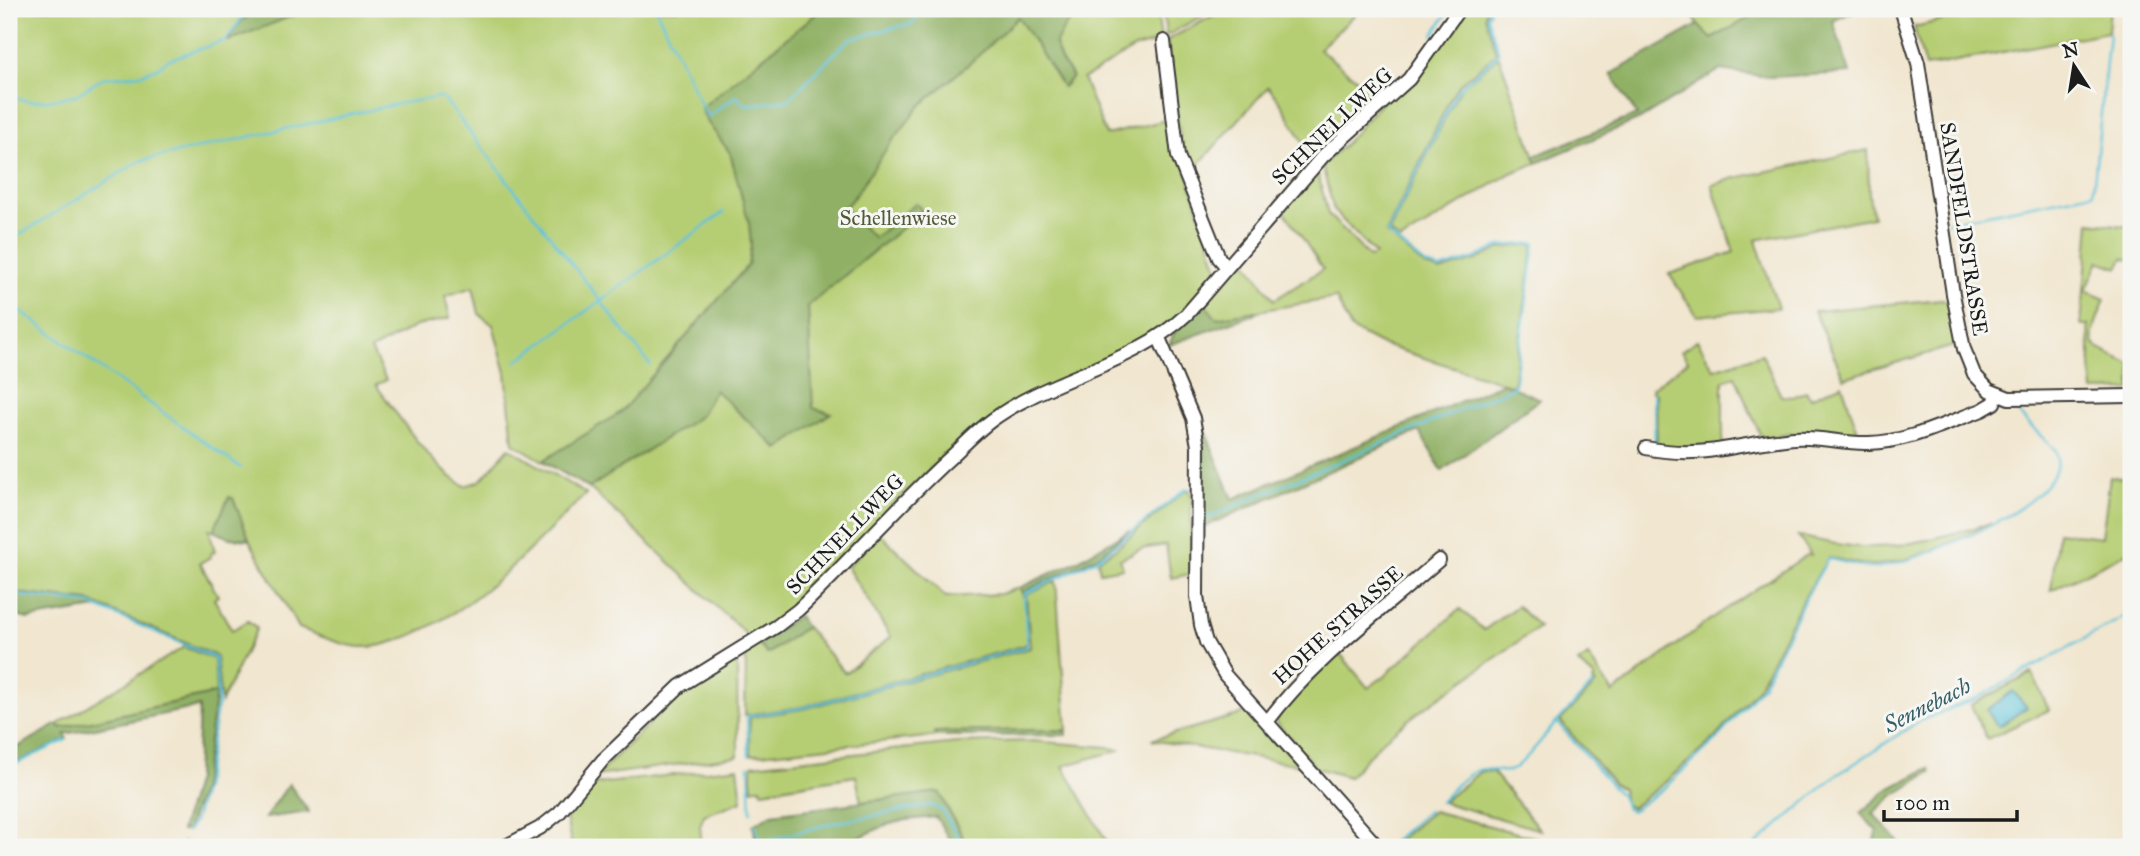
<svg xmlns="http://www.w3.org/2000/svg" width="2140" height="856" font-family="'IM FELL Great Primer',serif">
<style>
.green{fill:#b6ce73;stroke:#697548;stroke-width:2;fill-rule:evenodd}
.forest{fill:#90b165;stroke:#566640;stroke-width:2}
.water{fill:#5bc2d9;stroke:#3c6f7a;stroke-width:2}
.lines{fill:none;stroke-linecap:round;stroke-linejoin:round}
.stream{stroke:#5bc2d9;stroke-width:2.5}
.minor-casing{stroke:#3c3a37;stroke-width:16}
.minor{stroke:#fff;stroke-width:12}
.labels{text-anchor:middle;dominant-baseline:central;stroke-width:6;stroke-linejoin:round;paint-order:stroke}
.street-label{font-size:21px;fill:#1c1c1c;stroke:#f6f6f2}
.park-label{font-size:21px;fill:#525a3a;stroke:#f6f6f2}
.water-label{font-size:23px;font-style:italic;fill:#355e68;stroke:#f6f6f2}
</style>
<rect width="100%" height="100%" fill="#f6f6f2"/>
<filter id="ink" filterUnits="userSpaceOnUse"><feTurbulence type="fractalNoise" baseFrequency=".0143" numOctaves="2"/><feDisplacementMap in="SourceGraphic" scale="14" xChannelSelector="R" yChannelSelector="G"/><feConvolveMatrix kernelMatrix="1 2 1 2 8 2 1 2 1" color-interpolation-filters="sRGB"/></filter>
<filter id="wash" filterUnits="userSpaceOnUse"><feTurbulence type="fractalNoise" baseFrequency=".00686" numOctaves="4" result="noise"/><feDisplacementMap in="SourceGraphic" scale="28" xChannelSelector="R" yChannelSelector="G"/><feGaussianBlur stdDeviation="1.57" result="paint"/><feColorMatrix in="noise" values="0 0 0 0 0 0 0 0 0 0 0 0 0 0 0 0 0 1.4 0 .05"/><feComposite in="paint" operator="in"/></filter>
<g filter="url(#wash)">
<rect width="100%" height="100%" fill="#f1e6cf"/>
<path class="green" d="M9,9h1148l4,32 -26,7 -52,31 23,56 64,-16 48,150 -34,42 -16,15 -210,117 -58,55 -90,95 -18,16 -42,29 -157,-147 -80,-48 -7,-70 -13,-48 -14,-11 -6,-27 -28,9 5,22 -34,8 -45,24 15,30 -10,5c22,30 57,85 89,101l15,-5 29,-33 77,46c-55,53 -106,114 -179,143 -15,6 -31,11 -47,10 -21,-2 -42,-12 -61,-19l-50,-88 -19,-2 -21,-9 6,23 -5,2 1,3 -11,6 18,33 -4,3 18,31 16,-9 9,7 -36,74 -5,-46 -128,-55 -69,-7 -10,6zM732,406l91,11 -45,31z
M1163,9h46l2,2 -45,25z
M1233,9h128l-42,40 63,50 -68,61 -35,-60 -11,-13 -79,88 -7,-20 -15,-115 47,-25 13,-1z
M1464,9h23l-2,7 12,37 -37,31 -9,13 -65,136 39,33 15,5 36,-11 25,-12 33,-4 -21,142 -133,-42 -29,-15 -15,-31 -121,20 -12,-17 39,-46 32,45 49,-31c-14,-20 -26,-41 -41,-60l35,-39 11,44 42,44 5,-4 -41,-43 -12,-46 22,-20z
M1689,9h69l2,3 -49,27 -13,-14z
M1990,9h120l-2,23 -183,35 -11,-40z
M1499,56l38,107 -26,10 -111,68 -11,-9 66,-134 8,-12z
M1868,150l1,46 4,21 -117,23 22,68 -81,8 -28,-42 65,-22 -22,-67 23,-7z
M2090,222l41,5v33l-8,-2 -5,10 -19,-7 -13,30 19,8c-18,48 -22,44 26,65v26l-38,1 -5,-66h-7z
M1942,299l6,3 9,43 -113,33 -30,-67z
M1697,340l17,29 48,-15 19,42 12,1 13,-6 4,7 32,-14 17,51c-36,-5 -61,-4 -97,4l-27,-63 -12,5v66h-66l-1,-54 -4,-1v-4l36,-27 -7,-10z
M2110,477l21,1v73l-80,39 7,-58 44,5z
M1186,490l5,1v83l-20,4 -5,-33 -25,4 -21,10 3,9 -23,4 -2,-12 17,-11z
M1991,523c-35,17 -75,38 -114,42 -17,2 -33,-6 -49,-7l-28,47 -42,83 -43,50 -52,46 -32,24 -7,-5 -2,-14 -8,-5 -54,-63 36,-37 -3,-3 2,-3 -17,-15 10,-7 25,37 99,-75 95,-63h4l-13,-19c24,5 50,12 75,11 37,0 82,-14 118,-24z
M879,533l67,64 54,-3 19,-6c10,13 7,41 7,57l-224,62 -57,8 1,-59 3,-7 9,-5 10,10 38,-27 39,46 46,-36 -44,-70z
M1056,581l11,149 -131,2v4l-185,19 -2,-21 1,-17 53,-8 227,-61 -4,-54z
M1517,606l22,21 -127,90 -30,24 -33,36 -33,-9 -40,-46 3,-11 59,-60 30,37 15,-11 77,-68 24,21z
M184,647l30,12 2,34 -156,35 -2,-4z
M730,661l7,3 1,92 -142,20 84,-83z
M2032,673l17,37 -62,29 -16,-34z
M1249,712l51,53 -149,-25z
M1032,741l75,6 12,3 -56,16 47,81h-142l-29,-55 -78,10 -5,-26 -94,15 -1,-4 -9,2v-24l205,-22z
M738,767l4,34 -38,14 -4,11 2,21h-130l-7,-34 25,-28z
M1481,771l12,1 47,58 -98,-28z
M1433,811l107,28 -9,8h-141z"/>
<path class="forest" d="M264,9h46l-82,32c11,-20 14,-24 36,-32z
M822,9h261l-18,17 -10,18 6,16 11,17 -9,10 -45,-70 -39,38 -59,51 -33,42 -33,49 -10,11 30,30 42,-35 6,8 -114,95 5,102 18,5 -53,36 -63,-59 -15,26 -111,72 -46,-27 78,-49 127,-147 3,-20 -2,-21 -19,-71 -24,-33 -5,-12z
M1765,9h93l-25,12 17,52 -81,4 -49,-7 -80,49 -103,44 -3,-7 103,-41 -26,-41 87,-49 14,14z
M1203,301l13,17 40,-7 1,2 -88,32 5,-12z
M1503,383l37,16 -98,72 -23,-40 -215,96 -1,-101 30,73z
M229,497l4,1 16,41 -19,-1 -17,-7z
M1130,530l-33,27 -74,35 -4,-4 56,-26z
M9,592l79,9 8,7 -68,11 -19,-5v-14l5,-4 -5,-1z
M798,616l8,11 -39,27 -9,-10z
M216,693l-14,95 -15,42 -6,1 15,-52 3,-72 -134,27 2,5 -58,27v-14l49,-28 3,4z
M1036,730l31,1v4l-131,1 -1,-4z
M1929,768l2,4 -38,24 -20,17 30,34h-29l3,-16 -17,-18 27,-23z
M289,784l20,28 -44,6z
M939,792l29,55h-14l-18,-30 -30,3 -20,5 -47,22h-82l-4,-22 19,-11z"/>
<path class="water" d="M2013,691l14,16 -27,19 -4,-1 -9,-15z"/>
<g class="lines">
<path class="stream" d="M656,9l51,108 29,-21 10,9 42,-5 61,-61 64,-16 9,-14
M1433,35l17,-26
M9,97l22,4 17,-1 28,-5 27,-17 39,-4 17,-7 8,-7 59,-20 18,-25 16,-6
M1948,222l145,-29 16,-160
M9,241l131,-80 257,-57 42,-7 6,3 205,265
M9,303l232,165
M517,361l207,-149
M1654,393l1,52
M1204,519l310,-132 21,-144 -35,3 -25,12 -35,11 -14,-4 -39,-32 70,-142 42,-38 -12,-36 3,-8
M9,594l79,9 127,55 3,43 -14,87 -10,33 -6,10
M1557,722l36,-38
M749,755l-2,-39 55,-8 225,-61 -3,-53 73,-35 89,-70h3
M749,766l2,46
M9,767l57,-27
M1440,802c11,-11 28,-32 44,-33 10,0 19,5 28,1 13,-7 34,-37 45,-48l55,64 8,8 7,15 5,2 32,-23 52,-48 46,-54 42,-85 24,-42c18,2 35,12 52,8 39,-6 194,-64 176,-116l-46,-46
M755,825l5,16h8l60,-17 103,-19 11,5 22,37
M180,847l4,-5
M1386,847l42,-36
M1753,847l81,-70 85,-56 58,-23 154,-85"/>
</g>
</g>
<g filter="url(#ink)">
<g class="lines">
<g class="minor-casing">
<path id="minor" d="M1901,9l17,54 35,231 11,55 10,25 15,16 20,8 122,-2
M1164,41l14,115 41,102 7,8
M1159,338l34,80 5,28 -1,150 4,29 5,17 19,33 153,172
M1646,448c58,12 93,-5 148,-10 25,-2 50,6 75,5 39,-1 77,-20 113,-33l12,-7 3,-8
M1267,722c47,-63 113,-110 172,-162
M504,847l36,-19 19,-15 43,-52 78,-75 97,-60 21,-16c53,-50 100,-105 154,-154 13,-12 25,-25 40,-36 60,-44 140,-54 195,-106l136,-158 86,-77 50,-70"/>
</g>
<use href="#minor" class="minor"/>
</g>
</g>
<g class="labels">
<g class="street-label">
<text transform="translate(1332 126) rotate(-44)">SCHNELLWEG</text>
<text transform="translate(1964 229) rotate(81)">SANDFELDSTRASSE</text>
<text transform="translate(845 534) rotate(-46)">SCHNELLWEG</text>
<text transform="translate(1338 625) rotate(-42)">HOHE STRASSE</text>
</g>
<g class="park-label">
<text x="898" y="218">Schellenwiese</text>
</g>
<g class="water-label">
<text transform="translate(1927 705) rotate(-27)">Sennebach</text>
</g>
</g>
<rect width="2140" height="856" fill="none" stroke="#f6f6f2" stroke-width="35"/>
<g transform="translate(2074 66) rotate(348)" stroke="#f6f6f2" stroke-width="5" paint-order="stroke">
<path d="M0-5L12 26L0 18L-12 26Z" fill="#1c1c1c"/>
<text y="-10" font-size="19" font-weight="bold" text-anchor="middle" fill="#1c1c1c">N</text>
</g>
<path d="M1884 810v10h133v-10" fill="none" stroke="#1c1c1c" stroke-width="3.5"/>
<text x="1895" y="810" font-size="21" fill="#1c1c1c" stroke="#f6f6f2" stroke-width="5" paint-order="stroke">100 m</text>
</svg>
